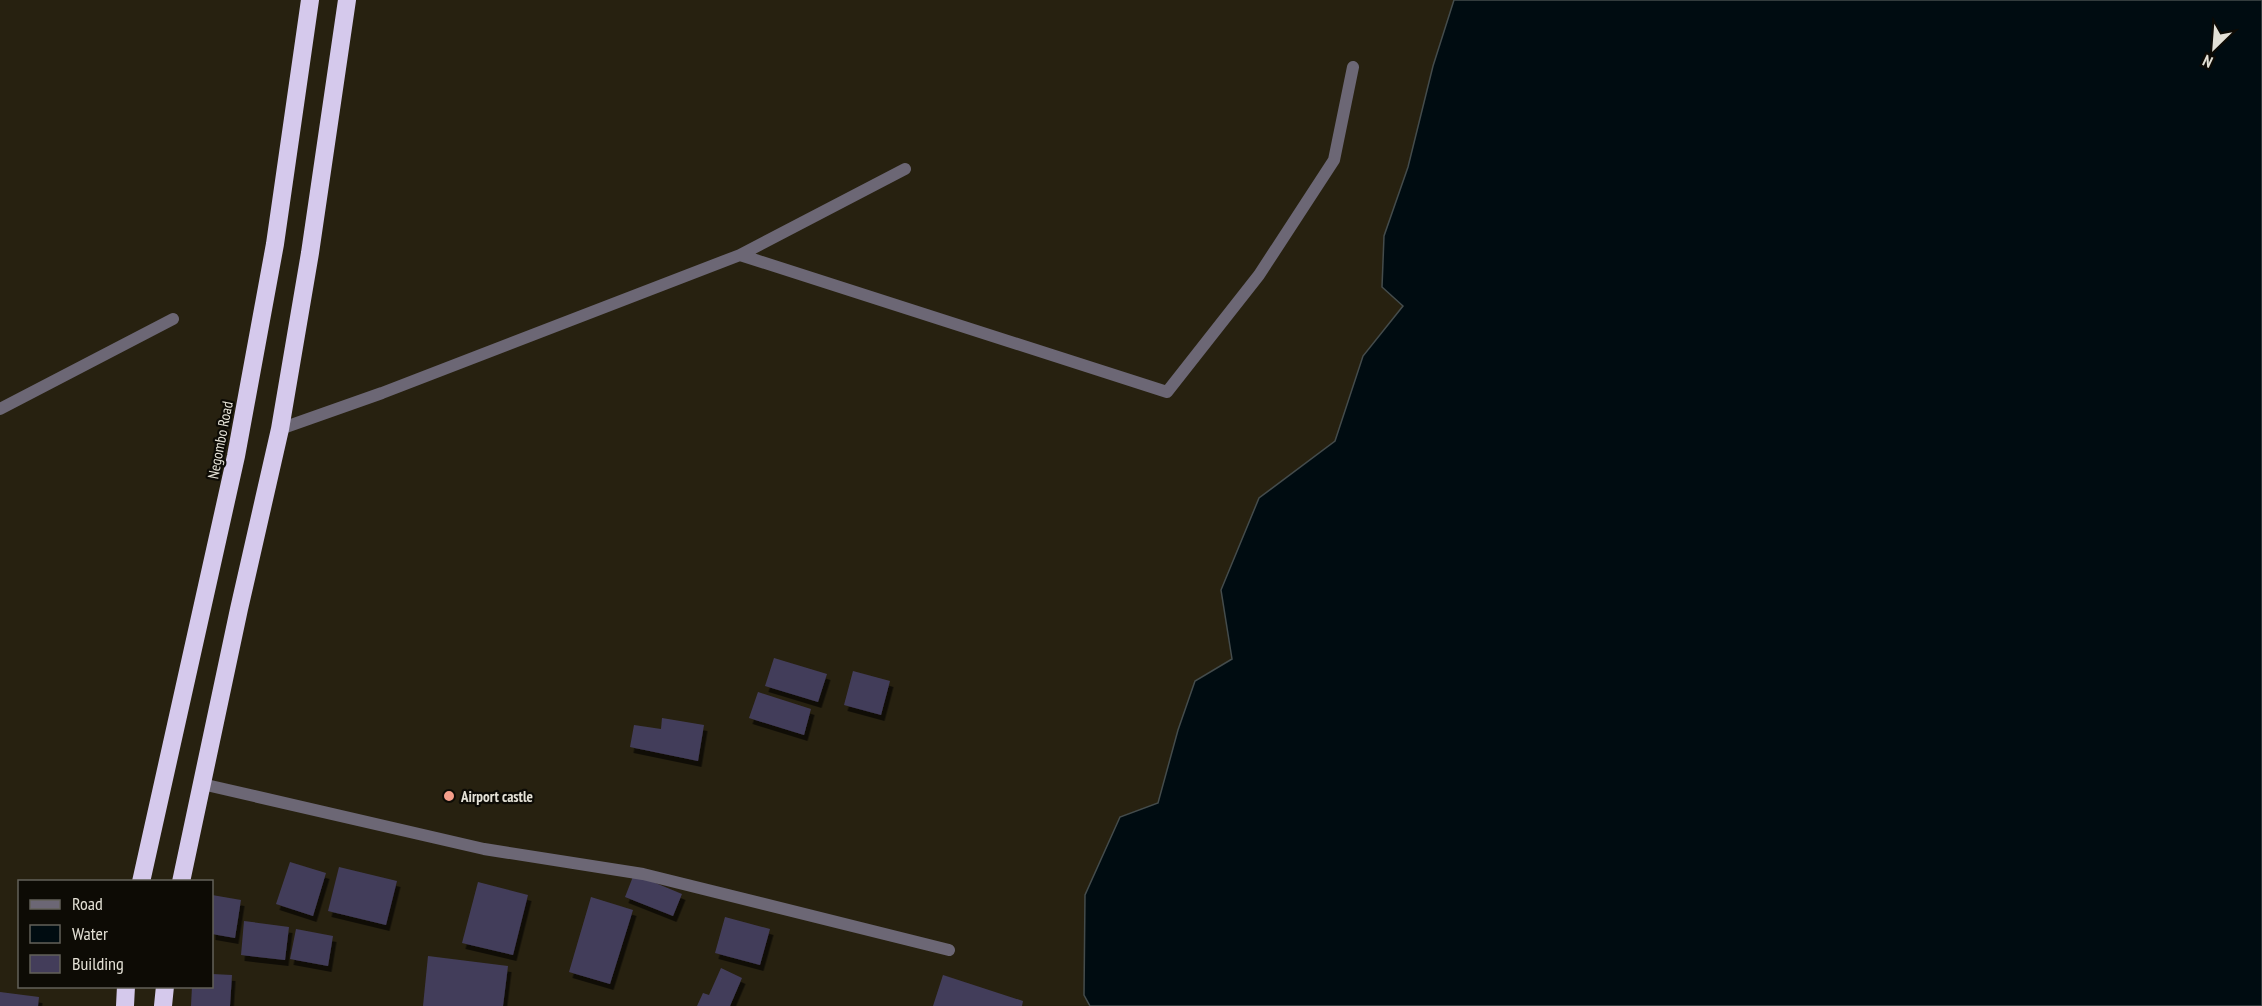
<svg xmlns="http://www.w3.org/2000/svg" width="2262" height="1006" font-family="'PT Sans Narrow',sans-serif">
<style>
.water{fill:#000c11;stroke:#444c4c;stroke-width:1.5}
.building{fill:#433d5a;filter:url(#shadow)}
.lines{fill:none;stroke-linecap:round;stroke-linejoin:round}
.lane{stroke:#6c6775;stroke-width:12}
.street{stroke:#6c6775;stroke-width:12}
.highway{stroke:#d5c9ec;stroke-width:18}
.poi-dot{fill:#f49e8a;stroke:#0d0b05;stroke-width:2}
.labels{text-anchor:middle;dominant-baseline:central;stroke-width:4.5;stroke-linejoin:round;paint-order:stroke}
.street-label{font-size:15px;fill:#e4e1d6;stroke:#0d0b05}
.poi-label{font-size:15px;font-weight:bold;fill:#e4e1d6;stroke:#0d0b05;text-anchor:start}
</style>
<defs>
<filter id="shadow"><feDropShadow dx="3.5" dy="6" stdDeviation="0" flood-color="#0009"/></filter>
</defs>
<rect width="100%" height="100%" fill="#272110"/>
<path class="water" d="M1454,0h808v1006h-1172l-6,-11 1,-100 35,-78 38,-14 20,-73 17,-49 37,-22 -11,-69 38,-92 76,-57 28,-85 40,-50 -21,-19 2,-51 24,-69 25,-101z"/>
<path class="building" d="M774,658l53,16 -9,28 -53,-16z
M853,671l37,10 -9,34 -37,-10z
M758,692l53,17 -7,26 -55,-17z
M662,718l42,7 -6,36 -68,-14 4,-22 27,4z
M290,862l36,11 -13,43 -37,-12z
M339,867l58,14 -11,44 -58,-14z
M634,874l48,20 -9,22 -48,-19z
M478,882l50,13 -15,60 -51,-12z
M212,895l29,5 -6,38 -23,-4z
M591,897l42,13 -23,74 -41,-12z
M725,917l45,12 -10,36 -45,-12z
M244,921l45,6 -4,33 -44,-5z
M296,929l37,7 -5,30 -38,-7z
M428,956l80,10 -5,40h-80z
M721,968l21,10 -12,28h-33l6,-13 6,2z
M212,974l20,1 -2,31h-39l1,-20h20z
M943,975l80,26 -1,5h-89z
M0,992l39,5 -1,9h-38z"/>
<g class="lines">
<path class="lane" d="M740,255l165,-86
M0,409l173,-90
M280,429l102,-36 358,-138 427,137 92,-117 75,-115 19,-93"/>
<path class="street" d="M202,784l282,65 159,25 306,76"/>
<path class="highway" d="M141,882l95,-426 39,-212 35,-244
M181,882l58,-273 41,-180 30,-176 37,-253
M125,1006l1,-20
M163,1006l2,-20"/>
</g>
<circle class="poi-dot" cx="449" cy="796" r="6"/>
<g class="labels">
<g class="street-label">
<text transform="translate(220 440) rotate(-79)">Negombo Road</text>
</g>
<g class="poi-label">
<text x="461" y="796">Airport castle</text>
</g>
</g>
<rect x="18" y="880" width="195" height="108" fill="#0d0b05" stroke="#636159" stroke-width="1.5"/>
<rect x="30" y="900" width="30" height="9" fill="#6c6775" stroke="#636159" stroke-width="1.5"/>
<text x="72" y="910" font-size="18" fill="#e4e1d6">Road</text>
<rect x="30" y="925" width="30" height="18" fill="#000c11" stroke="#636159" stroke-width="1.5"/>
<text x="72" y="940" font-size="18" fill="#e4e1d6">Water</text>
<rect x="30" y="955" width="30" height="18" fill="#433d5a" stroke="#636159" stroke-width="1.5"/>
<text x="72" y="970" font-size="18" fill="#e4e1d6">Building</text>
<g transform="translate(2214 48) rotate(205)" stroke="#0d0b05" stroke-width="4.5" paint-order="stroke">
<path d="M0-4.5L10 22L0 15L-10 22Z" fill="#e4e1d6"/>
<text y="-9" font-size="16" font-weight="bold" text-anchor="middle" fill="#e4e1d6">N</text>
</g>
</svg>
